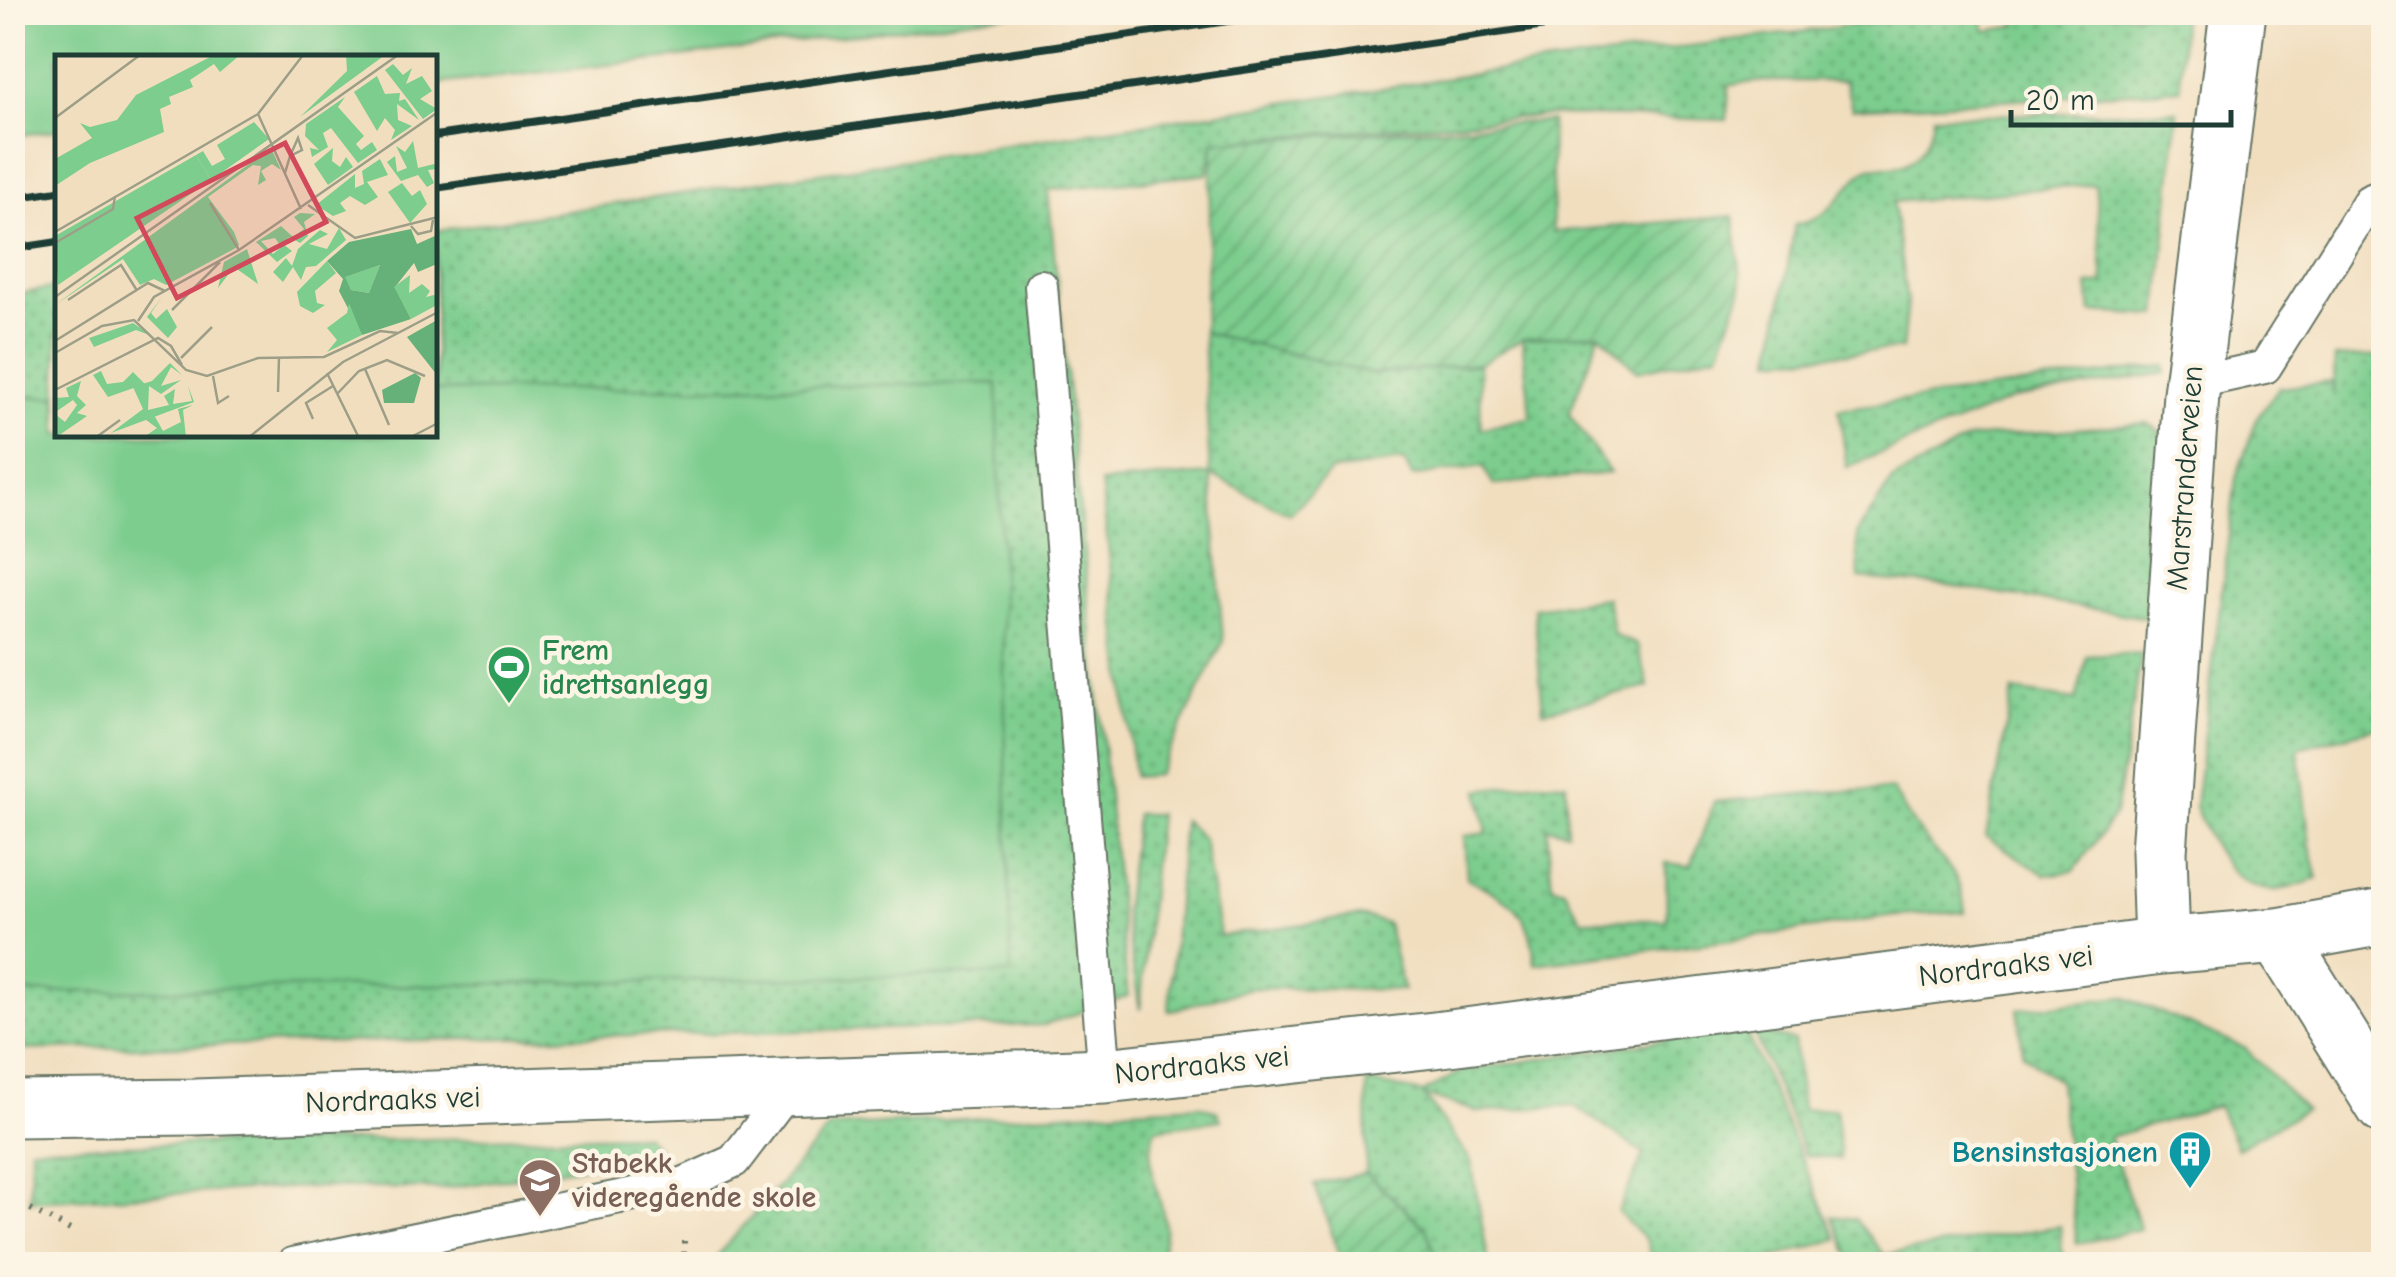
<svg xmlns="http://www.w3.org/2000/svg" width="2396" height="1277" font-family="'Comic Neue',sans-serif">
<style>
.grass{fill:url(#grass-dots);stroke:#4e8561;stroke-width:2.5}
.garden{fill:url(#garden-furrows);stroke:#4e8561;stroke-width:2.5}
.pitch{fill:#7dcd8e;stroke:#4e8561;stroke-width:2.5}
.lines{fill:none;stroke-linecap:round;stroke-linejoin:round}
.lane-casing{stroke:#687565;stroke-width:36}
.street-casing{stroke:#687565;stroke-width:59}
.path{stroke:#687565;stroke-width:6;stroke-dasharray:2.5 8;stroke-linecap:butt}
.lane{stroke:#fff;stroke-width:32}
.street{stroke:#fff;stroke-width:55}
.rail{stroke:#1f3d34;stroke-width:8}
.labels{text-anchor:middle;dominant-baseline:central;stroke-width:9;stroke-linejoin:round;paint-order:stroke}
.street-label{font-size:30px;fill:#1f3d34;stroke:#fcf5e5}
.leisure-label{font-size:30px;font-weight:bold;fill:#27864d;stroke:#fcf5e5;text-anchor:start}
.culture-label{font-size:30px;font-weight:bold;fill:#0d838f;stroke:#fcf5e5;text-anchor:end}
.education-label{font-size:30px;font-weight:bold;fill:#785e54;stroke:#fcf5e5;text-anchor:start}
.inset-road{fill:none;stroke:#9d9e87;stroke-width:2.5}
.view{fill:#d1495b;fill-opacity:0.15;stroke:#d1495b;stroke-width:5}
.inset-edge{fill:none;stroke:#1f3d34;stroke-width:5}
</style>
<defs>
<pattern id="grass-dots" width="8" height="8" patternUnits="userSpaceOnUse" patternTransform="scale(2.5)"><rect width="8" height="8" fill="#7dcd8e"/><path d="M2 2h.1M6 6h.1" fill="none" stroke="#66a875" stroke-width="1.8" stroke-linecap="round"/></pattern>
<pattern id="garden-furrows" width="10" height="10" patternUnits="userSpaceOnUse" patternTransform="scale(2.5)"><rect width="10" height="10" fill="#7dcd8e"/><path d="M-1 1l2-2M0 10L10 0M9 11l2-2" fill="none" stroke="#66a875"/></pattern>
</defs>
<rect width="100%" height="100%" fill="#fcf5e5"/>
<filter id="ink" filterUnits="userSpaceOnUse"><feTurbulence type="fractalNoise" baseFrequency=".01" numOctaves="2"/><feDisplacementMap in="SourceGraphic" scale="20" xChannelSelector="R" yChannelSelector="G"/><feConvolveMatrix kernelMatrix="1 2 1 2 8 2 1 2 1" color-interpolation-filters="sRGB"/></filter>
<filter id="wash" filterUnits="userSpaceOnUse"><feTurbulence type="fractalNoise" baseFrequency=".0048" numOctaves="4" result="noise"/><feDisplacementMap in="SourceGraphic" scale="40" xChannelSelector="R" yChannelSelector="G"/><feGaussianBlur stdDeviation="2.25" result="paint"/><feColorMatrix in="noise" values="0 0 0 0 0 0 0 0 0 0 0 0 0 0 0 0 0 1.4 0 .05"/><feComposite in="paint" operator="in"/></filter>
<g filter="url(#wash)">
<rect width="100%" height="100%" fill="#f1debf"/>
<path class="grass" d="M1947,13h34l5,18 30,-5 -2,-13h168l-2,76 -328,20 -7,-28h-81l-35,4 -2,35 -173,-5 -340,27 -7,32 -159,16 80,806 -84,29 -1031,25v-755l44,-8 1,148h377v-204l1060,-160z
M2178,111l-20,205 -67,-4 -3,-27 16,-2 -9,-99 -202,18 14,100 -5,47 -130,10 23,-135c34,-2 44,-31 67,-51 10,-9 18,-5 30,-6 28,-2 38,-28 41,-51z
M1203,332l169,42 107,-10 2,65 50,-12 -9,-78 78,-6 -31,81 41,59 -117,12 -10,-19 -71,11 -8,-16 -73,10 -41,43 -79,-39 12,167 -66,133 -23,2 -33,-294 109,-9z
M2383,356l1,247 -11,3 10,77v43l-85,22 12,97 8,34c-14,4 -33,12 -47,11 -42,-3 -63,-51 -76,-84l41,-328 21,-60 22,-30 53,-6 1,12 2,-36z
M2165,366l1,7 -152,26 -167,68 -8,-58z
M2147,423l16,10 -15,185 -203,-33 -86,-7 -2,-45 36,-53 76,-42z
M1607,598l7,37 23,10 12,42 -106,24 -9,-103z
M2142,653l-27,161 -41,57 -28,4 -60,-38 27,-146 63,9 11,-44z
M1536,782l30,1 1,49 -20,-5 5,59 13,4 17,30h85l-1,-57 25,3 23,-64 110,-10 69,-2c9,16 18,33 30,47 24,29 38,36 42,75l-70,4 -163,24 -197,24c-5,-58 -22,-60 -68,-86l-3,-42 23,-3 -8,-43z
M1136,814h22l-18,196 -16,-98z
M1183,820l20,19 17,97 140,-20 27,7 16,67 -152,-2 -82,23z
M2123,997l122,51 60,62 -68,38 -19,-42 -109,31 31,92 -63,15 -18,-162 -36,-28 -5,-45z
M1744,1028l93,211 -85,25h-100l-5,-22 -29,-30 26,-58 -71,-49 -95,7 -54,-17 47,66 18,103h-50l-13,-35 -60,-56 1,-91 56,11 38,-22z
M1753,1031l41,10 8,69 34,-1 4,50 -35,-4z
M1200,1105l18,7 3,8 -66,9c-1,8 -4,17 -4,25 -1,41 31,72 2,110h-216l-6,-5 -14,5h-207l120,-137z
M645,1135l13,14 -13,8 -202,32 -135,-2 -278,14 1,-54z
M1832,1216l23,3 29,36 176,-29 3,38h-210z"/>
<path class="garden" d="M1551,121l2,111 181,-16 8,73 -23,64 -82,18 -38,-38 -77,6 -43,25 -107,10 -169,-42 10,-190z
M1366,1173l60,56 13,35h-96l-29,-80z"/>
<path class="pitch" d="M12,13l1,-1 1008,1 -349,45 -237,26v-26h-377l-1,72 -44,6z
M997,383l14,591 -998,19v-596h44l1,38h377v-44z"/>
</g>
<g filter="url(#ink)">
<g class="lines">
<g class="lane-casing">
<path id="lane" d="M1041,286l64,790
M2193,383l72,-16 104,-166 15,-6
M293,1264l390,-80 51,-23 57,-75"/>
</g>
<g class="street-casing">
<path id="street" d="M2278,936l106,170
M2162,946l-3,-94 32,-458 47,-382
M12,1109l184,-2 909,-31 329,-36 728,-94 116,-10 106,-19"/>
</g>
<path class="path" d="M12,1199l58,31
M684,1241v23"/>
<use href="#lane" class="lane"/>
<use href="#street" class="street"/>
<path class="rail" d="M435,136l855,-124
M435,188l1206,-176
M12,198l46,-7
M12,249l46,-7"/>
</g>
</g>
<defs>
<g id="stadium-pin" transform="scale(2.25)"><path d="M0 17L-7.5 6A9.5 9.5 0 1 1 7.5 6Z" fill="#2e9e5b" stroke="#fcf5e5"/><path d="M0-5a6.5 5 0 1 0 0 10a6.5 5 0 1 0 0-10ZM-3.5-1.8h7v3.6h-7Z" fill="#fff"/></g>
<g id="building-pin" transform="scale(2.25)"><path d="M0 17L-7.5 6A9.5 9.5 0 1 1 7.5 6Z" fill="#0f9aa8" stroke="#fcf5e5"/><path d="M-4-6H4V6H1V3H-1V6H-4ZM-2.5-4.3h1.7v1.8h-1.7ZM.8-4.3h1.7v1.8H.8ZM-2.5-1h1.7V.8h-1.7ZM.8-1h1.7V.8H.8Z" fill="#fff"/></g>
<g id="school-pin" transform="scale(2.25)"><path d="M0 17L-7.5 6A9.5 9.5 0 1 1 7.5 6Z" fill="#8d6e63" stroke="#fcf5e5"/><path d="M0-5L7-2L0 1L-7-2ZM-4 1L0 2.5L4 1V4Q0 6-4 4Z" fill="#fff"/></g>
</defs>
<g fill-rule="evenodd">
<use href="#stadium-pin" x="509" y="667"/>
<use href="#building-pin" x="2190" y="1152"/>
<use href="#school-pin" x="540" y="1180"/>
</g>
<g class="labels">
<g class="street-label">
<text transform="translate(2185 478) rotate(-86)">Marstranderveien</text>
<text transform="translate(2006 966) rotate(-7)">Nordraaks vei</text>
<text transform="translate(1202 1065) rotate(-6)">Nordraaks vei</text>
<text transform="translate(393 1100) rotate(-2)">Nordraaks vei</text>
</g>
<g class="leisure-label">
<text x="542" y="650">Frem<tspan x="542" dy="34">idrettsanlegg</tspan></text>
</g>
<g class="culture-label">
<text x="2158" y="1152">Bensinstasjonen</text>
</g>
<g class="education-label">
<text x="572" y="1163">Stabekk<tspan x="572" dy="34">videregående skole</tspan></text>
</g>
</g>
<g transform="translate(55 55)">
<rect width="382" height="382" fill="#f1debf"/>
<path d="M159,0h26l-20,17 -6,-8 -24,16 3,7 -24,10 2,7 -11,5 4,23 -74,31 -35,23v-27l37,-21 -12,-15 10,4 27,-7 19,-25zM291,0h39l-85,62 47,-46zM322,21l8,18 15,-1 -1,8 6,-2 14,21 -22,-16 1,16 14,6 -21,14 4,-10 -10,-12 -8,13 -23,-39zM290,42l-7,10 26,29 -8,8 5,6 11,-8 5,8 -19,13 -27,-35 -8,5 5,14 -16,10 -2,-9 9,2 -14,-14 1,-12zM199,67l15,17 -58,41 -15,-25 7,-4 9,15 13,-7 -8,-14zM358,86l5,27 16,-4 3,5 -9,1 6,13 -7,4 -9,-12 -17,6 -14,-19 8,-6 2,16 10,-4 -11,-22 9,6zM216,93l10,22 -9,-6 -11,7 5,9 -8,5 3,-19 -8,-1 -45,32 26,35 5,13 -5,4 -68,36 -12,-6 -14,6 -17,-26 -68,46zM278,93l-1,13 8,6 6,-10 7,10 -25,18 -14,-21zM325,104l8,16 -21,7 11,15 -13,8 -15,-9 -10,7 6,8 -13,5 -17,-11 39,-31v14l9,-4 -2,-13zM347,128l10,13 8,-6 7,14 -17,19 -22,-31zM245,158l15,1 -11,8 4,14 -8,7 -10,-6 -10,8 -5,-7 -14,3 12,13 11,-9 8,6 -15,11 -21,-20 25,-16 12,11 11,-8 -10,-12zM284,173l7,12 -30,26 -10,1 -5,13 -8,-13 -10,15 -10,-10 13,-14 6,8 6,-17 22,-19 8,4 -19,10 18,5zM192,194l11,35 -24,-17 -16,21 6,-26zM272,206l9,12 -21,18 2,12 8,2 -12,8 -13,-7 -3,-14zM325,210l-11,28 -18,-3 -7,-13zM107,242l-11,16 5,6 11,-10 10,18 -9,11 -21,-21zM78,268l19,13 -16,-6 -42,17 -5,-9zM115,308l12,12 -11,-8 -10,19 20,-6 -20,14 -12,-8 -1,24 21,-5 -5,-9 11,-7 -2,15 19,-3 -4,-15 6,16 -83,31 32,-24 -10,-22 19,-6zM26,326l-4,15 9,9 -9,8 10,3 -32,22v-24l10,8 12,-17 -4,-5 -16,11 -2,-13 14,-1 -3,-9z" fill="#7dcd8e"/>
<path d="M356,174l6,15 20,-9v29l-19,8 -4,-9 -19,24 16,32 -49,16 -23,-44 4,-12 -16,-18 22,-19zM325,210l-11,28 -18,-3 -6,-13zM382,265v55l-30,-38zM360,318l6,5 -7,25h-30l-2,-13z" fill="#66b079" fill-rule="evenodd"/>
<path d="M338,9l10,11 9,-7 -6,16 16,-8 10,15 -12,8 17,10 -14,10 -38,-49zM355,220l-1,18 13,-9 8,7 -4,6 12,-3 -1,11 -26,14 -17,-32zM294,248l13,32 -35,17 10,-12 -10,-12 20,-15zM46,316l6,13 16,-2 10,-10 12,12 -37,13 -15,-22zM138,350l-10,5 3,27h-42l13,-9 -15,-11 12,-2 9,16 18,-9 -3,-13z" fill="#7dcd8e"/>
<path d="M141,100l15,25 -153,105 -3,-49zM156,156l19,36 -65,35 -20,-37z" fill="#7dcd8e"/>
<path class="inset-road" d="M0,63l85,-63M230,118l5,-17 12,-6 -4,-12 -8,18M155,148l29,47M253,150l47,33 83,-21M246,154l-43,-95 45,-59M356,171l7,8 13,-3 2,-11M0,177l203,-118M0,188l58,-34 2,-13M0,242l343,-242M13,245l53,-35 15,24M117,255l48,-48M83,266l16,-24 85,-47 199,-138M0,286l93,-58 17,8M0,298l47,-27 32,-6 52,50 21,6 51,-18 66,-1 56,-26 18,2M126,303l31,-31M310,314l24,56M272,318l32,65M158,321l5,27 11,-7M0,335l103,-52 13,8 11,19M223,337l1,-35M282,339l22,-23 28,-11 38,16M258,364l-7,-16 27,-17M40,383l25,-18M193,383l95,-76 95,-50M354,383l29,-15"/>
<path class="view" d="M230,88l41,79 -149,76 -40,-80z"/>
<rect width="382" height="382" class="inset-edge"/>
</g>
<rect width="2396" height="1277" fill="none" stroke="#fcf5e5" stroke-width="50"/>
<path d="M2011 110v15h220v-15" fill="none" stroke="#1f3d34" stroke-width="5"/>
<text x="2026" y="110" font-size="30" fill="#1f3d34" stroke="#fcf5e5" stroke-width="8" paint-order="stroke">20 m</text>
</svg>
